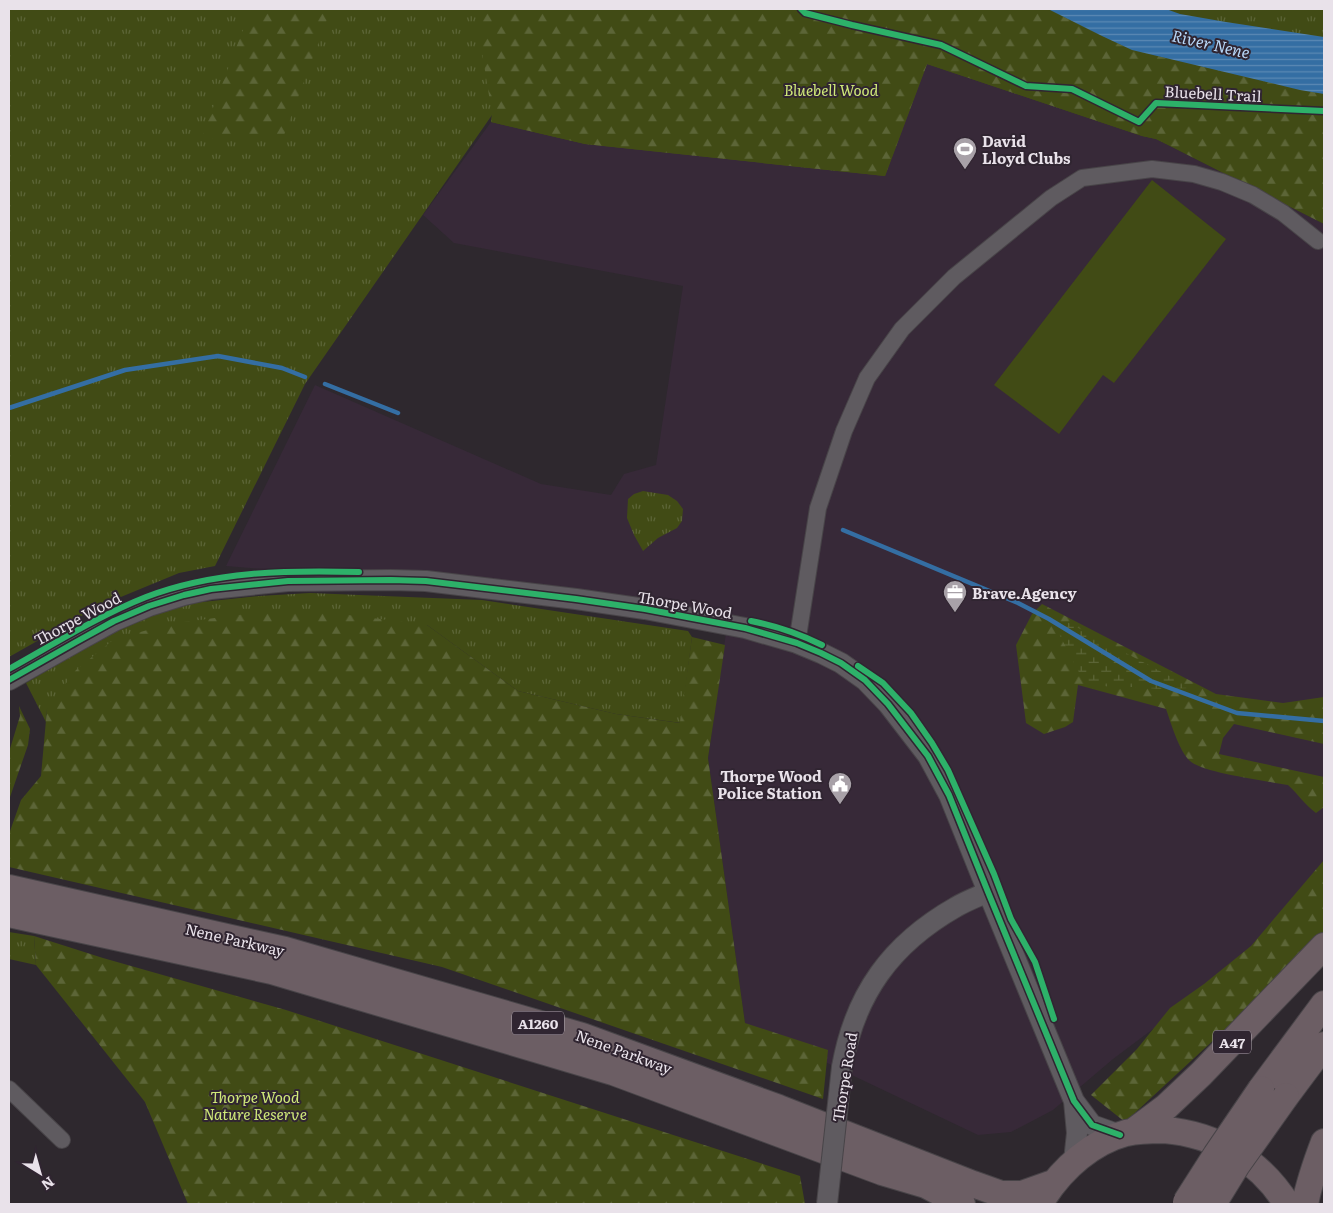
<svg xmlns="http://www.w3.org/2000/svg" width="1333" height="1213" font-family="Literata,serif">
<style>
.built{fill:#372938}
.grass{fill:url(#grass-tufts)}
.forest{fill:url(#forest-firs)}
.wetland{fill:url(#wetland-marsh)}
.pitch{fill:#414b15}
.water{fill:url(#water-rules)}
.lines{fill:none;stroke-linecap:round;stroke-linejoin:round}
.stream{stroke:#346ea3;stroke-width:4.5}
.minor-casing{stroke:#484448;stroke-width:18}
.tertiary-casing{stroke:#484448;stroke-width:22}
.trunk-casing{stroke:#484448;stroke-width:28}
.minor{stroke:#5f5b60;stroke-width:16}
.tertiary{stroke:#5f5b60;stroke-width:20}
.trunk{stroke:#6c5e64;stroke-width:26}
.tertiary-bridge-casing{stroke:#484448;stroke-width:22;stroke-linecap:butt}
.trunk-bridge-casing{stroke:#484448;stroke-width:28;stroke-linecap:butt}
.tertiary-bridge{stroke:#5f5b60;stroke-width:20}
.trunk-bridge{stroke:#6c5e64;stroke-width:26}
.cycleway-casing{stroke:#302531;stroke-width:9}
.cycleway{stroke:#2db169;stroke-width:6}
.labels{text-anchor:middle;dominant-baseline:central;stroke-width:4;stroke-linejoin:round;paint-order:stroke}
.shield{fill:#302531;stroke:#b2a9b2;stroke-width:1}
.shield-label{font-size:14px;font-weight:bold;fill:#e9e2ea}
.park-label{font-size:15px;font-style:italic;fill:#d0ea79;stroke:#302531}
.street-label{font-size:15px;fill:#e9e2ea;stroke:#302531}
.poi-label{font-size:15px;font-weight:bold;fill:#e9e2ea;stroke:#302531;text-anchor:start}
.water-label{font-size:16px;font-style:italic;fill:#b8d8f9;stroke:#302531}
</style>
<defs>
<pattern id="grass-tufts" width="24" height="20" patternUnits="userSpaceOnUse" patternTransform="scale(1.25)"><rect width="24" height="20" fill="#414b15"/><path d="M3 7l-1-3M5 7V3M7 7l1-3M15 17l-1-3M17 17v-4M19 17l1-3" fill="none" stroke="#5c6537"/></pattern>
<pattern id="forest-firs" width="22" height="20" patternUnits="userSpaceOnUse" patternTransform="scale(1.25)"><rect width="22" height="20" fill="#414b15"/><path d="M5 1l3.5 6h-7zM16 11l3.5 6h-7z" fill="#5c6537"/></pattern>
<pattern id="wetland-marsh" width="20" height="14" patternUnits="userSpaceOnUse" patternTransform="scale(1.25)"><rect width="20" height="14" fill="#414b15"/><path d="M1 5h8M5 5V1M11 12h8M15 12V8" fill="none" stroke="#5c6537"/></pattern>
<pattern id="water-rules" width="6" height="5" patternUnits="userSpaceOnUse" patternTransform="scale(1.25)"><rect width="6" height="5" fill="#346ea3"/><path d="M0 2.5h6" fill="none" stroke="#5b89b4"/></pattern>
</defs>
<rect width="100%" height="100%" fill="#2e282e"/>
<path class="built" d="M927,64l215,72 14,3 168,85v655l-33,38 -134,109 -44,33 -60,51 -42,22 -33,3 -120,-57 -113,-55 -37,-265 19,-132 -153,-31 -348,-29 89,-181 226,99 70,11 13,-21 32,-9 27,-179 -229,-43 -31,-28 68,-93 94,22z"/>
<path class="grass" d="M9,9h1315v209l-168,-79 -14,-3 -215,-72 -42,112 -300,-32 -94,-22 1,-7 -187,269 -90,182 -36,7 -80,33 -90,51z
M643,491l25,4 9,6 6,8 -1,12 -5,7 -19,10 -15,13 -9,-16 -7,-17 1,-19 6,-5z
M310,593l172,7 206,31 4,6 -11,86 -65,-9 -98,-23 -91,-66 -380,84 -1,13 -20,-39 65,-39 56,-28 46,-13 66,-7z
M9,932l25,4 2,29 -27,-6z"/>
<path class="forest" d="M251,9h80l-48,129 -82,1z
M475,9h573l54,27 30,14 168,40 24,4v130l-168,-85 -14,-3 -215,-72 -42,112 -300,-32 -94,-22 1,-8z
M1042,604l174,90 67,9 41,-6v47l-90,-20 -11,14 -4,16 105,23v30l-8,6c-11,-8 -18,-19 -28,-28 -20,-4 -85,-12 -98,-24 -11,-10 -19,-38 -24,-52l-88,-24 -5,37 -8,5 -21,7 -18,-11 -10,-78 16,-31z
M294,608l133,17 91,66 98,23 64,9 12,-86 33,8 -17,113 37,265 83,27 -5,49 -381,-132 -433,-100v-33l12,-34 20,-24 6,-67 29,-39 37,-30 55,-16z
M19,706l11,23 -2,16 -19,55v-48l11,-36z
M1324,860v78l-199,184 -34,-27 46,-46 33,-41 34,-24 47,-38z
M34,936l69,22 183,52 514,166 5,28h-617l-43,-102 -109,-137z"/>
<path class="wetland" d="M1067,622l125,66 -33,1 -25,-2h-24l-26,-5 -28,-54z"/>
<path class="pitch" d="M1152,180l74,59 -112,144 -11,-8 -44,59 -65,-49z"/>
<path class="water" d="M1048,9h118l14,5 46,8 98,15v57l-24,-4 -168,-40 -30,-14z"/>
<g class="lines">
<path class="stream" d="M325,384l73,29
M9,408l116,-38 93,-14 64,12 23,9
M843,530l175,73 31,16 102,62 86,32 87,8"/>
<g class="minor-casing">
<path id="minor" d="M797,643l21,-135 26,-77 23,-53 35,-49 52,-52 97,-79 31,-20 70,-9 42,5 28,8 31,13 30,18 35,28
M9,1089l53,51"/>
</g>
<g class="tertiary-casing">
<path id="tertiary" d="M9,680l67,-38 38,-21 35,-15 35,-11 27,-6 77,-8 103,-1 35,1 150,18 69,10 100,19 52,15 24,10 20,10 24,17 23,24 40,52 21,39 39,97 86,209 18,24 28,10
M842,1067c13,-73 49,-123 114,-160 10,-6 21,-10 32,-15
M1074,1101l3,32 -3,28"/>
</g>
<g class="trunk-casing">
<path id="trunk" d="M9,888l276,62 297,86 197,72 194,76 28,10h21l31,-11
M9,914l263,57 341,101 269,100 44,13 36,19
M1261,1089l63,-85
M1286,1096l38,-51
M1134,1131l32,-24 35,-33 123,-128
M1044,1197c19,-29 48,-55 82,-64 13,-3 26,-3 38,-3 52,4 96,31 123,74
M1305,1204c4,-21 11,-41 19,-62"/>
</g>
<use href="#minor" class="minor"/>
<use href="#tertiary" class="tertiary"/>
<use href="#trunk" class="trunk"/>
<g class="tertiary-bridge-casing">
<path id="tertiary-bridge" d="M827,1204l15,-137"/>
</g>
<g class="trunk-bridge-casing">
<path id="trunk-bridge" d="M1186,1202l30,-47 45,-66
M1213,1204l24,-39 49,-69"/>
</g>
<use href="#tertiary-bridge" class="tertiary-bridge"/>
<use href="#trunk-bridge" class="trunk-bridge"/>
<g class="cycleway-casing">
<path id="cycleway" d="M801,9l4,4 47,12 89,20 85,41 46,3 67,33 17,-19 168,8
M751,621c26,5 47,12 71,24
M858,666l25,17 28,30 21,30 16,27 46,104 17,45 24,43 19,57
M9,669c45,-25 89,-53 137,-72 68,-26 142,-27 213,-25
M9,680l67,-38 38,-21 35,-15 35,-11 27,-6 77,-8 103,-1 35,1 150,18 69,10 100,19 52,15 24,10 20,10 24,17 23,24 40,52 21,39 39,97 86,209 18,24 28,10"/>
</g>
<use href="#cycleway" class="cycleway"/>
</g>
<defs>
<g id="stadium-pin" transform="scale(1.25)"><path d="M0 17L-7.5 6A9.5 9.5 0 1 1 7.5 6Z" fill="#a8a1a8" stroke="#302531"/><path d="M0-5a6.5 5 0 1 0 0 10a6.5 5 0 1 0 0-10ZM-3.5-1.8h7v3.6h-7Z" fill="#fff"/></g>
<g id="office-pin" transform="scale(1.25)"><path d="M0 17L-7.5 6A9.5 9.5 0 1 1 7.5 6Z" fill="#a8a1a8" stroke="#302531"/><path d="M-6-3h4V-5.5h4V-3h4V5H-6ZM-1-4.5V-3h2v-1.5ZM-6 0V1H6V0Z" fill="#fff"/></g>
<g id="civic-pin" transform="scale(1.25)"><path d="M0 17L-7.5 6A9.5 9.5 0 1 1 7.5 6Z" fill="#a8a1a8" stroke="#302531"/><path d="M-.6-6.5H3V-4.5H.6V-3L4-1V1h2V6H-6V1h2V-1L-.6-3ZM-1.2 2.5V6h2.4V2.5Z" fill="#fff"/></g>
</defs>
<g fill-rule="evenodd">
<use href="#stadium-pin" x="965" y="149"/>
<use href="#office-pin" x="955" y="592"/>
<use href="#civic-pin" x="840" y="784"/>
</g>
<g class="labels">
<g class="shield">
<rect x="512" y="1011.5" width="52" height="23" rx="4"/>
<rect x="1213" y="1030.5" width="38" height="23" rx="4"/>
</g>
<g class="shield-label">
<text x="538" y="1023">A1260</text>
<text x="1232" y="1042">A47</text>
</g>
<g class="park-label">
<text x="831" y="89">Bluebell Wood</text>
<text x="255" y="1096">Thorpe Wood<tspan x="255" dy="17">Nature Reserve</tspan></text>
</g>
<g class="street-label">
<text transform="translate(1213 93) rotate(3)">Bluebell Trail</text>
<text transform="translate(685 604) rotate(10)">Thorpe Wood</text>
<text transform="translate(77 618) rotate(-28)">Thorpe Wood</text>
<text transform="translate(235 939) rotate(13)">Nene Parkway</text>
<text transform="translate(624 1051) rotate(20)">Nene Parkway</text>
<text transform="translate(844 1077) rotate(-81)">Thorpe Road</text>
</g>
<g class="poi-label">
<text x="982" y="140">David<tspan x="982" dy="17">Lloyd Clubs</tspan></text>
<text x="972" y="592">Brave.Agency</text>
<text x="822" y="775" text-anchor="end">Thorpe Wood<tspan x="822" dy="17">Police Station</tspan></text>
</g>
<g class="water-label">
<text transform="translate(1211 43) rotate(13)">River Nene</text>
</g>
</g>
<rect width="1333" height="1213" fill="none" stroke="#e9e2ea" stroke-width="20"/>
<g transform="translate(40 1173) rotate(143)" stroke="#302531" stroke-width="4" paint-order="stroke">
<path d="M0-4L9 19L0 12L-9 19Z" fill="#e9e2ea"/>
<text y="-8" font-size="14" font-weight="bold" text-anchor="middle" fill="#e9e2ea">N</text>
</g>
</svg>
